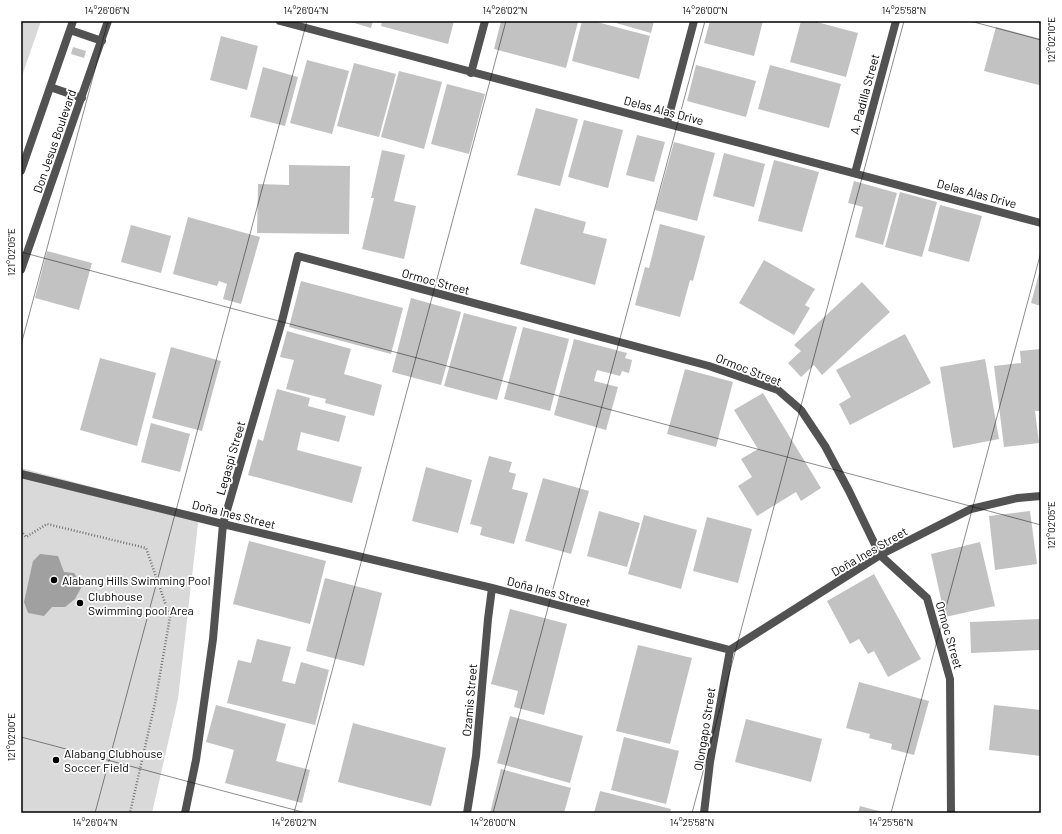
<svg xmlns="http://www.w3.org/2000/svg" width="1062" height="834" font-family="Barlow,sans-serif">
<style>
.green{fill:#d9d9d9}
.water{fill:#a0a0a0}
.building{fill:#c2c2c2}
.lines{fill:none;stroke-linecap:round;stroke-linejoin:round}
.path{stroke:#747474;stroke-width:2.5;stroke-dasharray:1 2;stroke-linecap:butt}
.minor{stroke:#525252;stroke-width:8}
.tertiary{stroke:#525252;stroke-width:8}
.ticks{fill:none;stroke:#000;stroke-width:1;stroke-opacity:0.45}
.poi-dot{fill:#000;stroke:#fff;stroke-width:1.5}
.labels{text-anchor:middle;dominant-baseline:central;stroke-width:3.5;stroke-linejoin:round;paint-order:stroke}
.street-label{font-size:12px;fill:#000;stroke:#fff}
.poi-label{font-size:12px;fill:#000;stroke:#fff;text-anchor:start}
.neatline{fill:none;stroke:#000;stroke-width:1.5}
.ticks-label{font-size:10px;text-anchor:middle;fill:#000}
</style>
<rect width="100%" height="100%" fill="#fff"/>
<path class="green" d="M21,21h20l-20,58z
M21,468l178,47 -21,184 -26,114h-131z"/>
<path class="water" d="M40,554l18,2 6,16 10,1 8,13 -7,13 -10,8h-13l-8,9 -16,-3 -4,-11 9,-41z"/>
<path class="building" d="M348,21h25l-2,7z
M382,21h72l-6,23 -67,-18z
M501,21l77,1 -12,46 -72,-19z
M582,21h11l57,15 -11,43 -67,-18z
M609,21h45l-3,12z
M710,21h53l-9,35 -50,-13z
M801,21h12l45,12 -12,44 -56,-15z
M996,27l45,12v40l-2,6 -55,-14z
M221,36l37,10 -11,44 -37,-10z
M73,47l13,4 -2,7 -13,-4z
M307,60l42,11 -17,63 -42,-11z
M354,63l42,11 -17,63 -42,-11z
M696,65l60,16 -10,36 -59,-16z
M770,65l71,19 -12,44 -71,-19z
M263,67l35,10 -13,49 -35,-9z
M399,71l43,11 -18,67 -43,-12z
M447,84l38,10 -16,60 -38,-10z
M536,108l42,11 -18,67 -43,-11z
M584,120l39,10 -15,58 -40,-11z
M637,135l28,7 -11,40 -28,-7z
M674,142l41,11 -18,68 -42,-11z
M382,150l23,5 -11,46 22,5 -12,53 -42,-10 12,-51h-3z
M724,153l41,11 -11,43 -41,-11z
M774,160l45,12 -17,60 -44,-11z
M289,165l61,1 -1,68 -92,-1 1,-49 31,1z
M854,181l43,12 -14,52 -28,-8 8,-30 -15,-4z
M900,192l37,10 -15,55 -37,-10z
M940,205l42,11 -13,46 -41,-11z
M535,208l51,14 -3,11 24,6 -12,46 -75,-21z
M188,217l72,20 -19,67 -18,-5 4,-15 -8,-3 -2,5 -44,-12z
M660,224l45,12 -12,45 -3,-1 -10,37 -45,-12 10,-38 4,1z
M131,225l40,11 -10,37 -40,-11z
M47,251l45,12 -13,47 -44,-12z
M764,260l51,29 -10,16 5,3 -16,27 -55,-32z
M1041,266v40l-10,-3z
M301,281l102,27 -12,46 -102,-27z
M862,282l28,30 -68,63 -8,-10 -13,12 -13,-14 13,-12 -7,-6z
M411,298l50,14 -20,73 -49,-13z
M464,313l53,14 -20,73 -53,-14z
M523,327l46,12 -19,72 -46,-12z
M287,331l64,18 -7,25 38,11 -8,31 -49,-13 1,-4 -40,-10 8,-29 -14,-3z
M905,334l26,49 -81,42 -11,-21 12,-7 -15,-27z
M574,339l53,14 -2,5 7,2 -3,13 -7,-2 -2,5 -23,-6 -3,11 24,6 -12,43 -52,-15z
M171,347l50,14 -19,70 -50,-13z
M1041,349v62h-6l4,32 -35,4 -10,-81 27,-3 -1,-12z
M100,358l56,15 -19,73 -57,-16z
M985,359l14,80 -46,9 -13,-81z
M685,369l48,13 -17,65 -49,-13z
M277,389l33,9 -2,8 38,10 -7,26 -38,-10 -4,18 65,17 -10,36 -104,-28 10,-36 5,2z
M763,393l58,95 -20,13 -5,-9 -39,24 -19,-30 14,-9 -11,-18 17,-10 -24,-39z
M151,423l39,11 -10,38 -39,-10z
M489,456l23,6 -3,10 7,2 -4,15 16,4 -14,51 -34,-9 2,-8 -12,-3z
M426,467l46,13 -14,53 -46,-12z
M543,478l46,13 -18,63 -46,-13z
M599,511l41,12 -13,44 -40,-11z
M1030,511l7,53 -42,6 -6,-54z
M644,515l53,15 -16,59 -53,-15z
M707,517l45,12 -14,54 -45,-12z
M249,541l77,20 -16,63 -77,-20z
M980,542l15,64 -50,11 -14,-63z
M874,574l47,85 -33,18 -14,-26 -6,3 -9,-15 -9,5 -23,-43z
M325,578l57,15 -18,73 -58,-15z
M510,609l57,15 -23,91 -30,-8 4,-16 -27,-7z
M1041,619v31l-70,3 -1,-31z
M257,639l34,8 -9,34 13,3 6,-22 28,8 -14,55 -88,-22 11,-43 13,3z
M638,645l54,13 -22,86 -54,-13z
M859,682l70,19 -15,54 -23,-6 1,-5 -23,-6 1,-4 -24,-6z
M216,705l70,19 -10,37 34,9 -8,33 -77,-20 9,-33 -28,-8z
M994,705l47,5v46l-52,-6z
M510,716l73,20 -13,47 -73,-20z
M746,719l76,20 -11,43 -76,-20z
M353,723l93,25 -15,58 -93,-24z
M624,737l55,14 -13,53 -55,-14z
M501,769l70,19 -7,25h-74z
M600,791l71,18 -1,4h-76z
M860,806l26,7h-28z"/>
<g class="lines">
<path class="path" d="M21,531l5,6 21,-13 99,24 24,69 -15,86 -25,110"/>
<path class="minor" d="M280,21l761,202
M471,73l14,-52
M667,123l27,-102
M855,173l41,-152
M21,474l202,50 269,64 238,62 150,-95 91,-46 47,-11 23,-2
M185,813l11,-53 17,-121 10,-115 59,-203 16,-65 411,110 69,24 23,20 24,36 24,45 31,64 47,43 23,81 1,134
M467,813l9,-57 12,-137 4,-31
M704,813l6,-51 20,-112"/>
<path class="tertiary" d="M70,30l32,11
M50,87l32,11
M21,171l52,-150
M21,270l87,-249"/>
</g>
<path class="ticks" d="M970,21l71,19M21,252l1020,273M21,345l87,-324M21,737l285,76M95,813l212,-792M294,813l212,-792M493,813l212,-792M692,813l212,-792M891,813l150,-561"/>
<g class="poi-dot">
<circle cx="54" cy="580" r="4"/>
<circle cx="80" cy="603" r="4"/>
<circle cx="56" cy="760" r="4"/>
</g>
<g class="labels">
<g class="street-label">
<text transform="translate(864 94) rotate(-75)">A. Padilla Street</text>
<text transform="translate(664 110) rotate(15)">Delas Alas Drive</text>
<text transform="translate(54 141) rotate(-71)">Don Jesus Boulevard</text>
<text transform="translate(977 193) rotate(15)">Delas Alas Drive</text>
<text transform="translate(436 281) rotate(15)">Ormoc Street</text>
<text transform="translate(749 369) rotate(21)">Ormoc Street</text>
<text transform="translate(230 458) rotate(-74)">Legaspi Street</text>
<text transform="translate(234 514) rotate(14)">Doña Ines Street</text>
<text transform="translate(869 551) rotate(-30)">Doña Ines Street</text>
<text transform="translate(549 591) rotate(15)">Doña Ines Street</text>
<text transform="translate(950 635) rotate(74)">Ormoc Street</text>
<text transform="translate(469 700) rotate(-85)">Ozamis Street</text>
<text transform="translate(704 729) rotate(-81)">Olongapo Street</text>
</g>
<g class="poi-label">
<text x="62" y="580">Alabang Hills Swimming Pool</text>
<text x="88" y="596">Clubhouse<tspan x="88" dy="14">Swimming pool Area</tspan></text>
<text x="64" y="753">Alabang Clubhouse<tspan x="64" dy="14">Soccer Field</tspan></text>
</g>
</g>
<rect width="1062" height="834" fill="none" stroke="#ffffff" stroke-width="44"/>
<rect x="22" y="22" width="1018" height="790" class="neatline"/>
<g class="ticks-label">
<text x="107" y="14">14°26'06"N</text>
<text x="306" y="14">14°26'04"N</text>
<text x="505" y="14">14°26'02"N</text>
<text x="705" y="14">14°26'00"N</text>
<text x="904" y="14">14°25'58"N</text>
<text transform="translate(1051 40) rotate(-90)" y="4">121°02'10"E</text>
<text transform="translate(11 252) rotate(-90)" y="4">121°02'05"E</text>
<text transform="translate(1051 525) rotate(-90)" y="4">121°02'05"E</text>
<text transform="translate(11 737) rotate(-90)" y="4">121°02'00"E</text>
<text x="95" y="826">14°26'04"N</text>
<text x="294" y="826">14°26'02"N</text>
<text x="493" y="826">14°26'00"N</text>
<text x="692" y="826">14°25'58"N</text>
<text x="891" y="826">14°25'56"N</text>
</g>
</svg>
